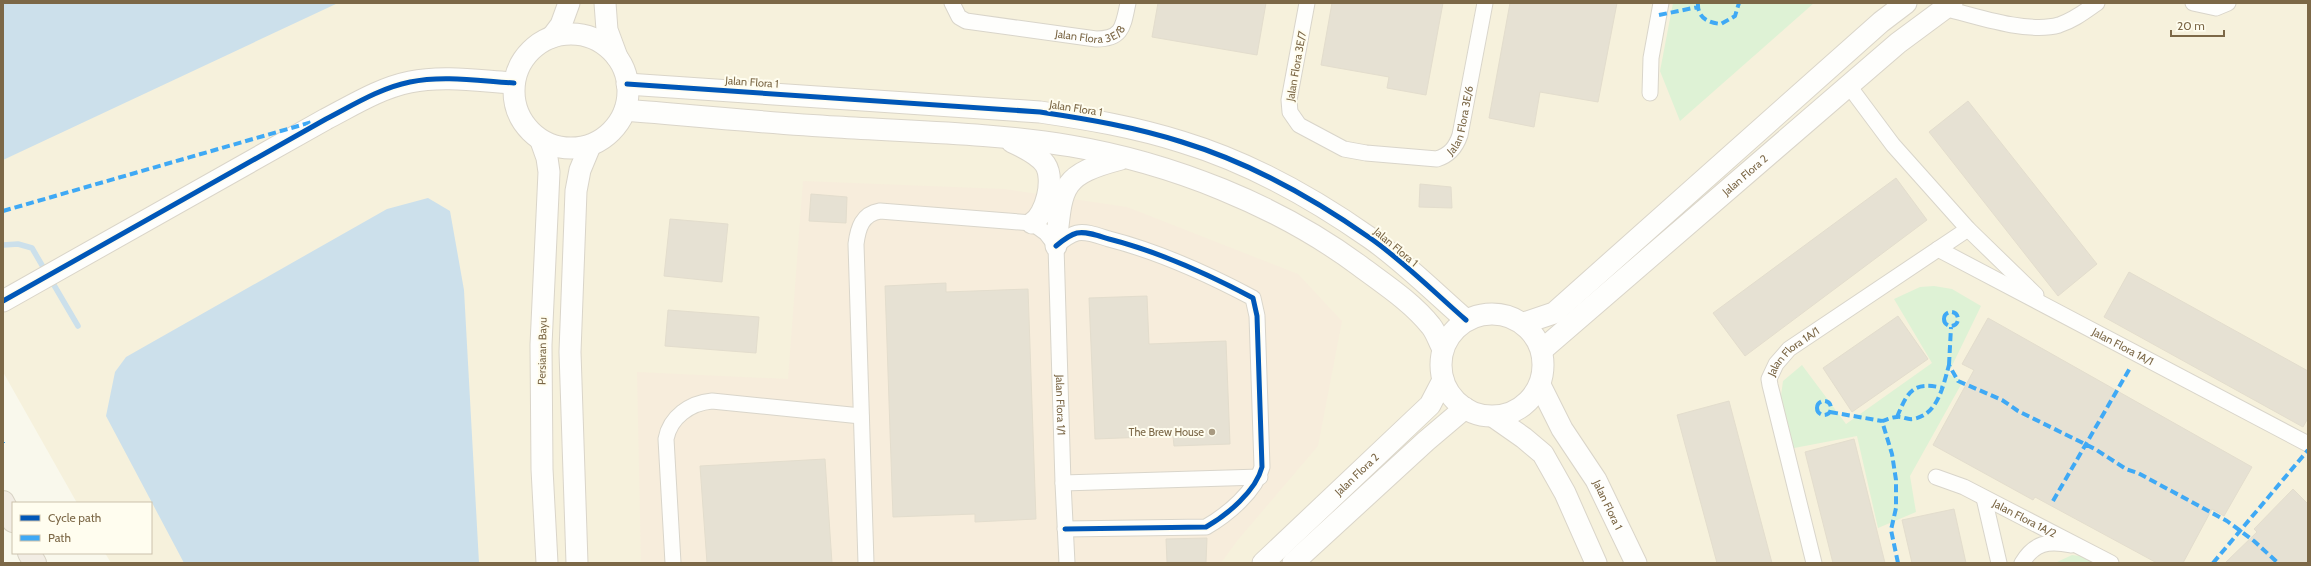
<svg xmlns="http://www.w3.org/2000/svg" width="2311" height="566" font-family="Cabin,sans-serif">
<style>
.residential{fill:#f6f1dc}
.commercial{fill:#f7eddc}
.green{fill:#def2d5}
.water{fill:#cce0eb}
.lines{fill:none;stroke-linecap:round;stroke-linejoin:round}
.stream{stroke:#cce0eb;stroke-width:5.5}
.building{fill:#e6e1d3;stroke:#e3ddcd}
.street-casing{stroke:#d9d5ca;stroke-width:17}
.secondary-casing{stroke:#dad5c9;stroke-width:23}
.highway-casing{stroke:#d8d3c5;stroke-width:24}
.street{stroke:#fefefc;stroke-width:15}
.secondary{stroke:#fefefc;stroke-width:21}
.highway{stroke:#f2ede4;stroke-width:22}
.quiet{stroke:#3fa9f5;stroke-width:4;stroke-dasharray:8 4;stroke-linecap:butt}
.cycleway-casing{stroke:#fffdef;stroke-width:8}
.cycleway{stroke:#0057b8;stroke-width:5}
.poi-dot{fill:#a89a81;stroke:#fffdef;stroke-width:1.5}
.labels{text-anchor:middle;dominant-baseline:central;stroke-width:4;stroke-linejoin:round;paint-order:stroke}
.street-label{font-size:11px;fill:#7c6847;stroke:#fffdef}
.poi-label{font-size:11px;fill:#7c6847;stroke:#fffdef;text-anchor:end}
</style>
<rect width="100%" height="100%" fill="#f9f8ec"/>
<path class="residential" d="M3,3h2305v560h-2197l-6,-10h46v-50h-74l-74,-131z"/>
<path class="commercial" d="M803,181l201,8 123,18 171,67 44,47 -24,125 -81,95 -16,22h-580l-4,-191 151,7z"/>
<path class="green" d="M1673,3h141l-134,118 -20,-50z
M1934,286l18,3 29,17 -33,68 15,7 -53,95 6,36 -38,16 -21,-92 -68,13 -10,-38 4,-30 19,-16 44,59 86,-61 -38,-64 26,-12z
M2072,555l23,3 9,5h-49z"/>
<path class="water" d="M3,3h335l-335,157z
M428,198l22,13 14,79 15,273h-295l-78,-147 9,-44 11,-15 261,-148z"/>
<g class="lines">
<path class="stream" d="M3,245l15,-1 14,4 14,24
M51,280l27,46"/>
</g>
<path class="building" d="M1158,3h108l-9,52 -105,-18z
M1332,3h111l-17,92 -39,-7 2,-11 -68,-12z
M1510,3h107l-19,99 -58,-10 -6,35 -45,-9z
M1968,101l129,163 -39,32 -129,-164z
M1896,178l31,42 -182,136 -32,-43z
M1420,184l31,3 1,21 -33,-1z
M811,194l36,3 -1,26 -37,-2z
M670,219l58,5 -6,58 -58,-6z
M2129,272l179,99v47l-5,9 -199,-110z
M946,283v9l82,-3 8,230 -61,3v-8l-82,3 -8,-231z
M1147,296l2,48 77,-3 4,103 -56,2 -1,-10 -78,3 -6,-141z
M668,310l91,7 -3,36 -91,-7z
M1898,316l30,43 -76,53 -29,-44z
M1988,318l264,149 -28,49 -12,-7 -29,54h-26l-122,-66 -2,3 -100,-55 41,-75 -12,-6z
M1729,401l43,162h-55l-40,-148z
M1854,439l31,124h-52l-28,-111z
M825,459l7,104h-125l-7,-97z
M2293,489l15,15v59h-83l32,-31 -3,-3z
M1954,509l12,54h-54l-10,-43z
M1207,538l-1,24h-39l-1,-23z"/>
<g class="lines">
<g class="street-casing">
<g id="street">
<path id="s1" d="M952,3l7,14 7,4 130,18c27,0 27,-13 32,-36"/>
<path id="s2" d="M1307,3l-18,97 1,12 9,13 45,24 22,4 71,6c13,-4 19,-12 23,-24l25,-132"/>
<path d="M2193,3l23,5 12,-5"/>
<path d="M1944,8c31,8 84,26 115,17 15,-5 25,-13 38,-22"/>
<path d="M1849,86l44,59 75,84 68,66"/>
<path d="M1650,93l1,-35 10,-55"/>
<path d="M1056,246c6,-5 13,-11 21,-13 10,-2 22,3 32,6 51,13 97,34 144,59l4,18 5,151c-6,24 -35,48 -56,60l-141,2"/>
<path id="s3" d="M1056,246l7,237 4,80"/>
<path id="s4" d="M1938,249l370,195"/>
<path id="s5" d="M1936,477l28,10 147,76"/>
<path d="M1063,483l197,-6"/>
<path d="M1984,498l15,65"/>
<path d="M673,563l-7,-124c4,-22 24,-36 46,-38l149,15"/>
<path d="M866,563l-10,-319c2,-16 6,-30 24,-33l152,12 14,10 10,13"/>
<path id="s6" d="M1814,563l-44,-178 -1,-6 7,-15 13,-15 179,-120"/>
<path d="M2022,563c12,-20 26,-23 49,-18"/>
</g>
</g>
<g class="secondary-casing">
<g id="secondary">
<path d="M605,3l2,27 10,27"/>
<circle cx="571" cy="91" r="57"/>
<path d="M552,37l9,-12 8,-22"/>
<path d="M627,84l413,28c47,7 95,15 142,30 66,20 131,56 188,96 32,22 66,56 96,82"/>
<path d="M625,110c71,6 141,13 212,17 78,5 157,6 234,19 100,17 207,59 289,120 24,18 52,36 71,60 5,6 8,16 12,23"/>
<path d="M541,141l6,17 2,14 -8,173 1,124 5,94"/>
<path d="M1012,142c11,5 26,12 33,22 10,15 1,51 -13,59"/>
<path d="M1056,246c6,-60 4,-71 65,-87"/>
<path d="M3,301l323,-182c27,-14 54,-31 84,-37 33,-7 70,-1 104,1"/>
<circle cx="1492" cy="365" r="51"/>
<path d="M1524,323l30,-10 327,-291 25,-19"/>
<path id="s7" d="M1542,350l356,-307 54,-40"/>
<path id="s8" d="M1540,385l22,44 34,51 40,83"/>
<path d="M1494,417l30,21 19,16 22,39 31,70"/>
<path d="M577,563l-7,-211 6,-161 4,-21 10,-24"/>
<path id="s9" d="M1263,563l167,-158 13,-25"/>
<path d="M1293,563l133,-122 39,-33"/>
</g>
</g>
<g class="highway-casing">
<path id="highway" d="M3,502l10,19
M29,553l6,10"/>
</g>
<use href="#street" class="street"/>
<use href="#secondary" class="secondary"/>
<use href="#highway" class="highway"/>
<path class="quiet" d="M1698,3c-1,15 11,20 23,21l14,-8 4,-13
M1659,15l39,-8
M3,211l309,-89
M1944 319a7 7 0 1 1 14 0a7 7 0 1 1-14 0Z
M1949,365l2,-38
M1817 408a7 7 0 1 1 14 0a7 7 0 1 1-14 0Z
M1830,412l52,9
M1897,417c11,-26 16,-36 46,-29
M3,442v1
M2053,501l77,-133
M1898,563l-7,-33 5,-22v-28l-4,-26 -10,-33c4,-1 10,-4 15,-4 5,-1 10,3 16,2 25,-4 30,-33 36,-54l9,16 44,19 16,11 77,38 31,20 12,4 89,48 27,20 24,22
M2213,563l95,-113"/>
<g class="cycleway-casing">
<path id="cycleway" d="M627,84l413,28c47,7 95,15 142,30 66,20 131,56 188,96 32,22 66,56 96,82
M1056,246c6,-5 13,-11 21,-13 10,-2 22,3 32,6 51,13 97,34 144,59l4,18 5,151c-6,24 -35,48 -56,60l-141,2
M3,301l323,-182c27,-14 54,-31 84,-37 33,-7 70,-1 104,1"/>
</g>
<use href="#cycleway" class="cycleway"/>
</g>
<circle class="poi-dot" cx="1212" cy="432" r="4"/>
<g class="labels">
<g class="street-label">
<text stroke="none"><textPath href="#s1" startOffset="150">Jalan Flora 3E/8</textPath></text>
<text transform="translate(1296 66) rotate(-80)">Jalan Flora 3E/7</text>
<text transform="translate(752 82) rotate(4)">Jalan Flora 1</text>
<text transform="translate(1076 108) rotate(9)">Jalan Flora 1</text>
<text stroke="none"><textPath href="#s2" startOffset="320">Jalan Flora 3E/6</textPath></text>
<text stroke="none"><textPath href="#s7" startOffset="268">Jalan Flora 2</textPath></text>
<text transform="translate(1396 247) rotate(40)">Jalan Flora 1</text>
<text stroke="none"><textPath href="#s4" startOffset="209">Jalan Flora 1A/1</textPath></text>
<text transform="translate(542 351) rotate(-89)">Persiaran Bayu</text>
<text stroke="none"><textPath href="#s6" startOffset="227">Jalan Flora 1A/1</textPath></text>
<text stroke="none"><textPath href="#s3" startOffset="159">Jalan Flora 1/1</textPath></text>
<text stroke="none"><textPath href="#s9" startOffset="129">Jalan Flora 2</textPath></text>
<text stroke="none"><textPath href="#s8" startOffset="138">Jalan Flora 1</textPath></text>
<text stroke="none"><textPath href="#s5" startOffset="98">Jalan Flora 1A/2</textPath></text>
</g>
<g class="poi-label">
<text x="1204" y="432">The Brew House</text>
</g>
</g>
<rect width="2311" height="566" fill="none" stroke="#7c6847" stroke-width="8"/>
<rect x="12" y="502" width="140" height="52" fill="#fffdef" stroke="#cbc1ac"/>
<rect x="20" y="515" width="20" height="6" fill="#0057b8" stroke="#cbc1ac"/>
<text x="48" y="522" font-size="12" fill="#7c6847">Cycle path</text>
<rect x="20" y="535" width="20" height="6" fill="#3fa9f5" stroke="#cbc1ac"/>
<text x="48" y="542" font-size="12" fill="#7c6847">Path</text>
<path d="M2171 30v6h53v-6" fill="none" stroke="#7c6847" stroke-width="2"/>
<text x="2177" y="30" font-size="12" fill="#7c6847" stroke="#fffdef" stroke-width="3" paint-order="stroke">20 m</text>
</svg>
